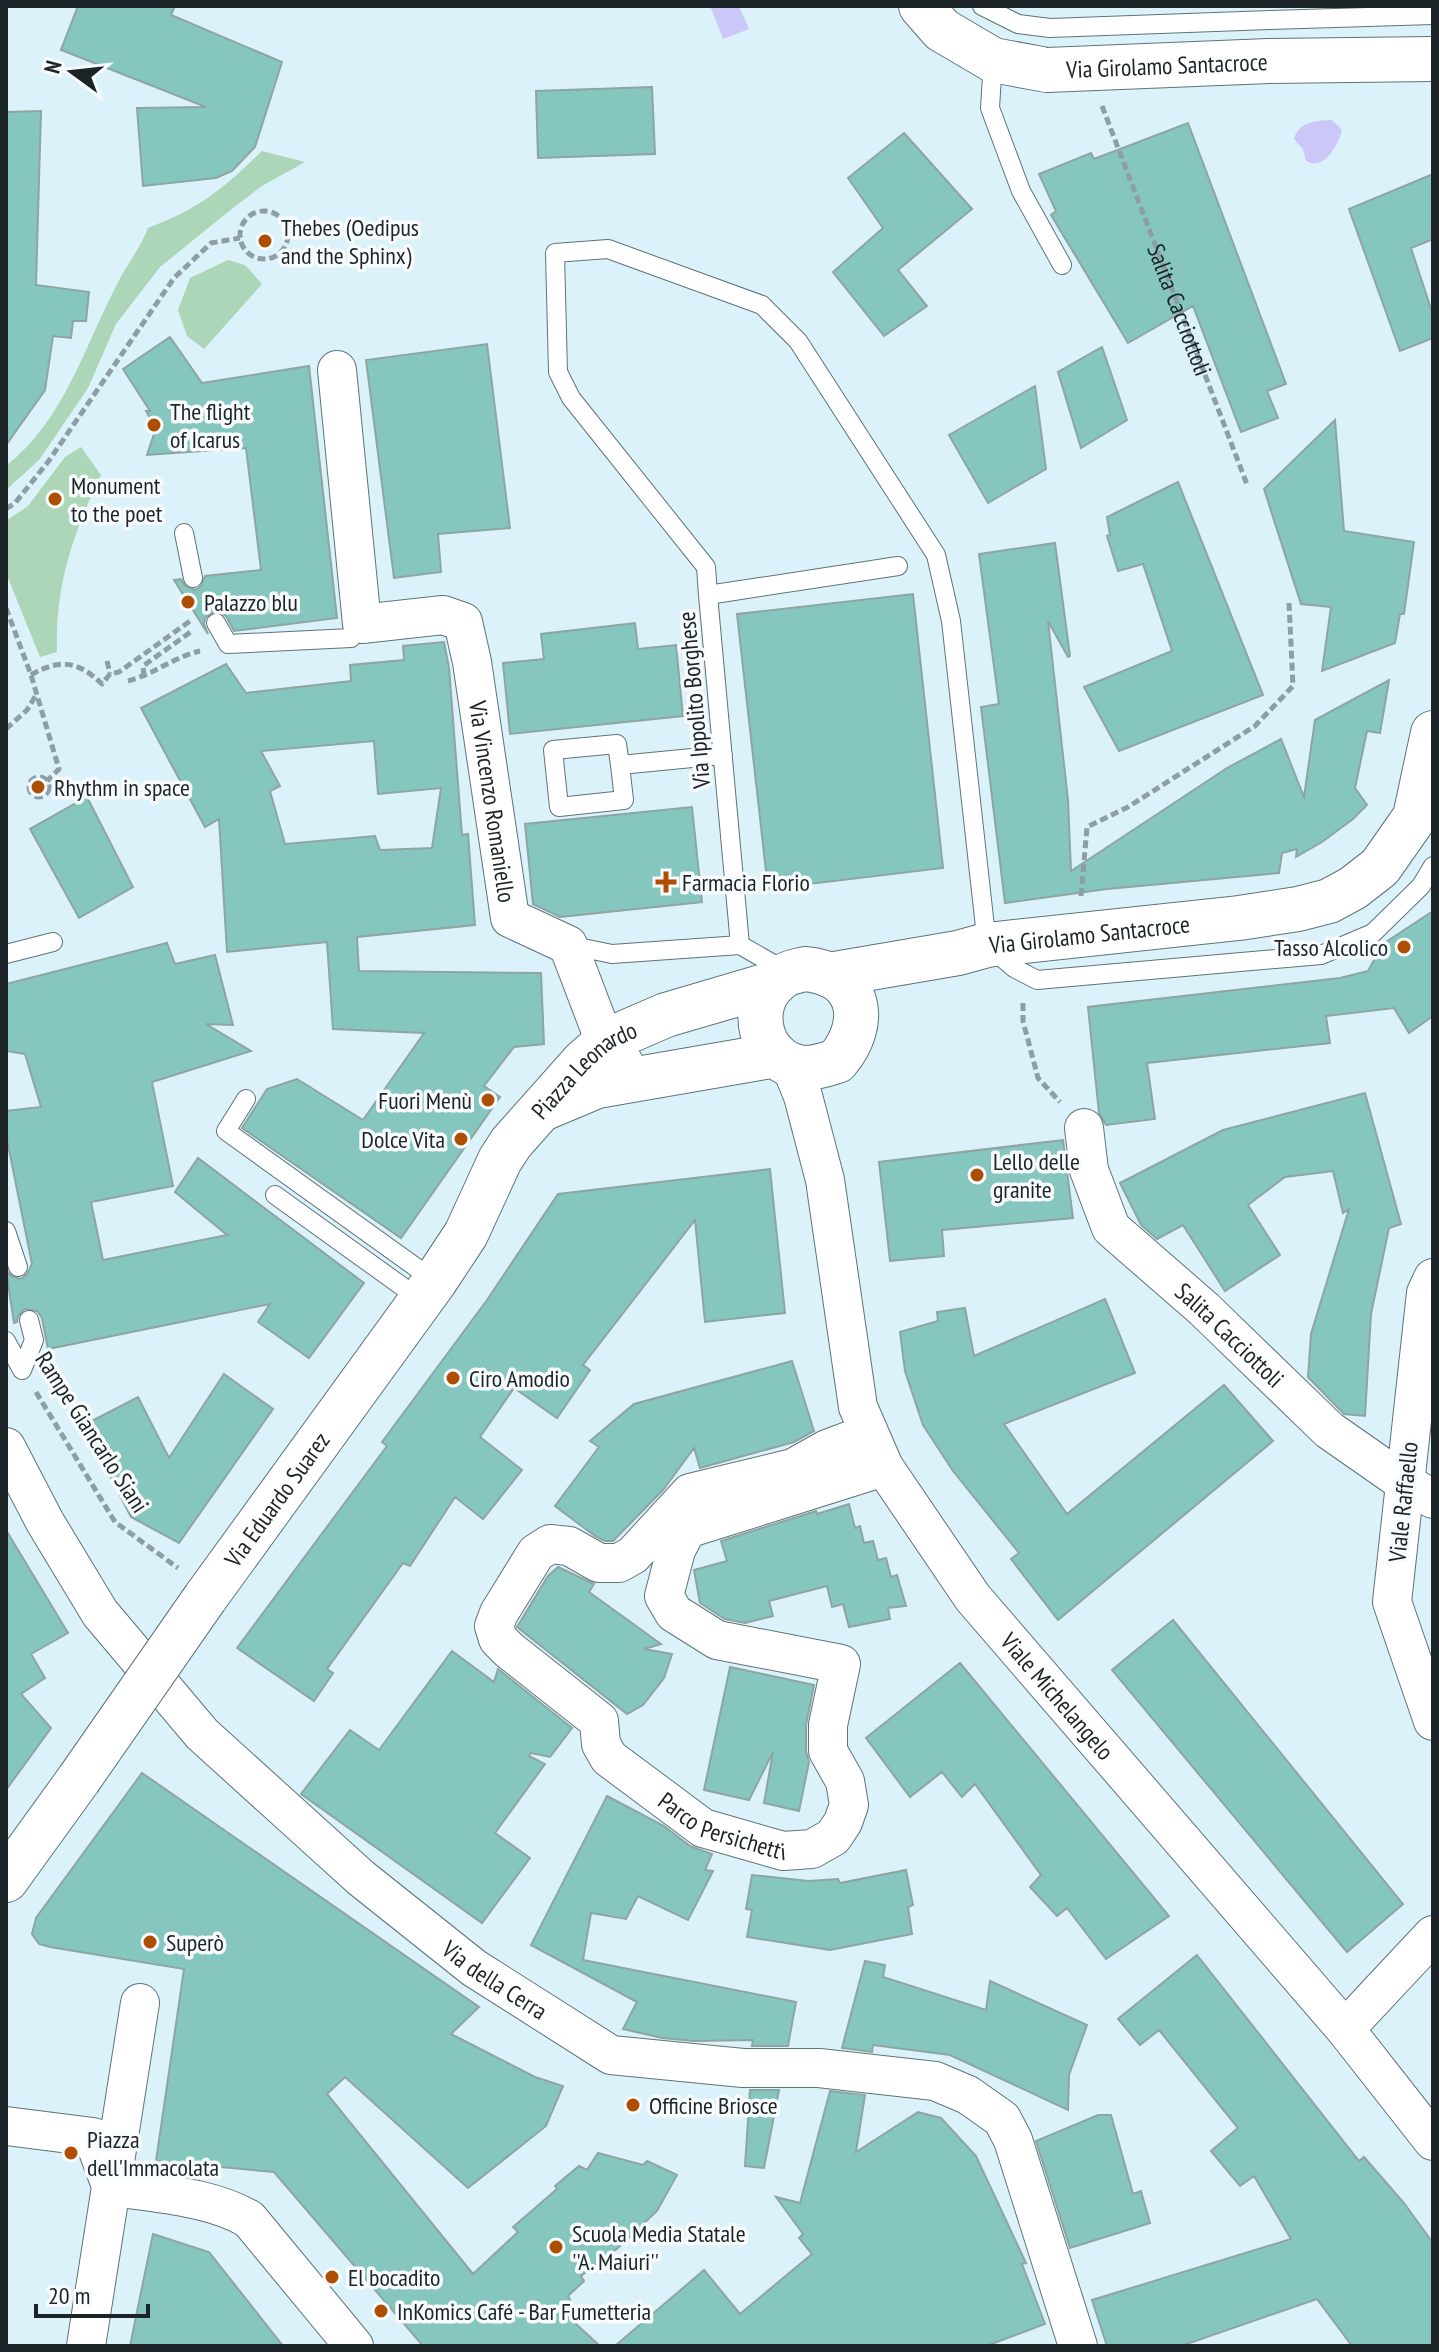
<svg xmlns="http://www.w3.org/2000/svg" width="1439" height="2352" font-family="'PT Sans Narrow',sans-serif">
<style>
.green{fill:#add5b7}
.water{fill:#cbc7f8}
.building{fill:#85c7bf;stroke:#8ea5a2;stroke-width:2;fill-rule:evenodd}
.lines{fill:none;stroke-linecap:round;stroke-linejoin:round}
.lane-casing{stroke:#5f7379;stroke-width:20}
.street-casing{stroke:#5f7379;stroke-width:40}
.secondary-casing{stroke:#5f7379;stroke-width:46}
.path{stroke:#8d9ea4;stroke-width:5;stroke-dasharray:8 4;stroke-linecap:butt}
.lane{stroke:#fff;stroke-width:18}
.street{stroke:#fff;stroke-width:38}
.secondary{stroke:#fff;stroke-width:44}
.lane-bridge-casing{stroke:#5f7379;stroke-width:20;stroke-linecap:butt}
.secondary-bridge-casing{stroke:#5f7379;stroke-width:46;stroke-linecap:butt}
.lane-bridge{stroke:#fff;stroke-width:18}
.secondary-bridge{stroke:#fff;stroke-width:44}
.poi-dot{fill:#ad4e00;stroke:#f7fbfd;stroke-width:3}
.labels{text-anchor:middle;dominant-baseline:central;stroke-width:7;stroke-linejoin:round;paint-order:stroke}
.street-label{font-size:24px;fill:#1c2427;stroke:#f7fbfd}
.poi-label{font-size:24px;fill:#1c2427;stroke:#f7fbfd;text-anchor:start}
</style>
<rect width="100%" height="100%" fill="#dbf2fa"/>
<path class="green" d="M262,151l43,11 -43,24 -29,22 -73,59 -44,57 -28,64 -49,72 -33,30v-24c57,-45 77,-115 109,-178 10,-21 24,-37 33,-60 51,-19 76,-40 114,-77z
M228,260l17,5 17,19 -58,65 -17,-13 -9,-26 12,-32z
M81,447l20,28c-28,59 -46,110 -44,177l-17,5 -34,-84v-52l22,-15 37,-49z"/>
<path class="water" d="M710,6h29l10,23 -26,10z
M1332,120l10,10c-4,15 -17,41 -36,31l-3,-12 -9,-10c5,-18 22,-18 38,-19z"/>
<path class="building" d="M78,6h97l-4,9 111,47 -27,85 -23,24 -16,7 -73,8 -6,-78 69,-1 -145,-57z
M652,87l3,67 -117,4 -2,-67z
M41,111l-5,174 53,7 -3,29h-13l-2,17 -18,-2 -8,54 -39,55v-333z
M1188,123l98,261 -19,7 11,27 -37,14 -48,-126 -65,37 -77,-128 5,-4 -17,-37 52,-21 3,6z
M904,133l68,76 -74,61 29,36 -43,30 -51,-64 50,-44 -35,-50z
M1433,174v65l-22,9 22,67v23l-33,13 -51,-142z
M170,337l32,46 107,-17 28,252 -103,13 -8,-15 -11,-5 -10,7 -1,6 4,10 -34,-54 7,-1 4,7 10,4 6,-4 4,-10 56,-6 -15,-122 -99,7 9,-27 -10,-17h4l-27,-42z
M487,344l23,184 -72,6 3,38 -47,6 -28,-218z
M1102,347l25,73 -46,28 -23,-76z
M1035,386l11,83 -58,34 -39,-68z
M1335,420l9,111 70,11 -10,72h-4l-5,29 -73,28 9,-64 -30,-3 -37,-115z
M1178,482l85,213 -144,56 -35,-64 88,-36 -29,-87 -25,7 -11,-35 3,-1 -3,-18z
M1055,543l15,113 -2,1 -20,-36 20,179 3,71 156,-103 54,-29 23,58 11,-77 74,-40 -9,53 -13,-2 -12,57 12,17 -14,14 -31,23 -26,15 1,-8 -15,4 -3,20 -172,16 -102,14 -24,-196 18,-3 -20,-150z
M913,594l30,274 -175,21 -31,-275z
M635,623l3,26 38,-4 7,71 -173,18 -7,-71 41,-4 -3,-25z
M444,642l5,26 13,167 6,-1 7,91 -118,12 2,34 182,2 3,71 -30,3 -30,39 16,11 -99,141 -159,-110 25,-39 30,-10 66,41 61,-87 -91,-4 -6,-87 -100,10 -8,-133 -14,8 -64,-119 85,-44 20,29 105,-12 -1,-16 54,-5 -1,-14zM374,741l4,53 63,-6 -9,60 -52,2 -5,-14 -90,8 -15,-53 10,-5 -19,-35z
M87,797l46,90 -54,31 -49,-89z
M692,807l10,95 -142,15 -27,-13 -8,-80z
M1433,911v105l-24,17 -15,-25 -68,8 4,27 -183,20 8,56 -49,6 -7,-12 -11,-106 252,-29 28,-7 15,-27z
M167,943l8,21 40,-9 18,70 -27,-1 45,27 -99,31 21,104 -82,16 12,58 124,-25 -52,-43 23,-34 166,125 -55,75 -51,-36 12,-18 -222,45 -6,-31 -5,-7 -12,-2 -7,7 -1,6 -3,1 -8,-53 5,6 10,3 6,-5 5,-10 -26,-129v-24l35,-4 -16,-53 -19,-3v-67z
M1365,1093l36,131 -12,4 -18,86 -6,102 -21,-2 -36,-37 3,-43 38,-125 -6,4 -10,-42 -48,6 -37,28 32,50 -55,36 -42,-66 -26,14 -16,-14 -21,-42 103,-53z
M1063,1140l10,78 -131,12 2,26 -54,5 -11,-99z
M770,1169l15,144 -80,9 -10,-102 -112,145 7,5 -33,48 -43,-30 -34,49 42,33 -39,49 -28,-22 -45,69 -7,-3 -76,106 6,4 -19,28 -77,-53 150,-202 -5,-4 105,-142 71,-106z
M1105,1299l30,74 -131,51 63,90 157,-129 49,56 -215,179 -47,-61 8,-6 -66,-82 -30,-46 -18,-54 -5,-39 38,-11 -1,-9 28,-4 9,48z
M792,1361l22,70 -20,11 -94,26 -6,-20 -31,42 -50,51h-8l-10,-5 -40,-30 44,-59 -9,-6 44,-37z
M224,1374l49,35 -94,134 -48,-26 -47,-92 54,-28 31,61z
M849,1504l6,24 5,-2 4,17 9,-2 5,19 8,-2 5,19 6,-2 9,31 -18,2 2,11 -41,8 -6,-23 -11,3 -5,-21 -58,15 4,15 -28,7 -20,-4 -25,-16 -6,-33 33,-9 -6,-20 95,-30 1,3z
M6,1530l62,103 -37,21 14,24 -24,16 30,34 -45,62z
M558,1567l36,17 -5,8 72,52 -17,5 28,5 -8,24 -21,27 -16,9 -110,-87 31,-51z
M1173,1620l230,284 -56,48 -235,-282z
M452,1651l42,31 4,-13 74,59 -22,29 -19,-4 -2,3 16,8 -50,69 35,25 -48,65 -181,-129 49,-64 29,20z
M960,1663l209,253 -63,43 -39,-51 -10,8 -27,-29 11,-12 -66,-91 -13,13 -20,-25 -32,25 -44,-59z
M730,1667l84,18 -8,40v26l3,11 -10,49 -35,-8 9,-51 -24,48 -45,-10z
M142,1773l337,234 -28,27 84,43 28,9 -17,40 -78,62 -123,-111 -18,17 146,180 45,-42 -5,-5 44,-38 -2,-3 24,-20 8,4 11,-17 45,12 4,-4 30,14 -20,36 -39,37 -37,28 3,5 -16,15 4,7 -10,8 38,35h-177l-149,-174 -118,-11 28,-192 -134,-22 -11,-3 -7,-10 4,-16z
M607,1796l57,30 26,20 22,8 -7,16 8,1 -25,49 -50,-24 -12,23 -35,-6 -8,47 213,42 -8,44h-36l1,-6 -59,1 -32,-3 -39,-9 14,-27 -106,-57z
M906,1870l7,35 -5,2 4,27 -82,16 -83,-13 5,-27 -6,-1 6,-34 57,6 29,-2 2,4z
M1197,1955l162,206 5,-4 40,46 29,40v103h-81l-35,-47 -136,47h-74l-15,-46 199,-61 -37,-63 -14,10 -29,-35 27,-23 -79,-98 -19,15 -22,-26z
M865,1961l20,4 -2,12 103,33 4,-29 97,44 -18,50 -1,35 -118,-55 -77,-10 -1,7 -30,-4z
M750,2090h29l-15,78 -19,-2z
M830,2091l35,4 -9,57 62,-40 23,6 35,38 50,107 -4,1 23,60 -59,22h-371l89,-76 36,44 72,-60 -13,-16 4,-4 -27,-37 24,6z
M1098,2115h13l22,79 8,-3 9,32 -80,25 -34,-107z
M153,2234l56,18 74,94h-153z"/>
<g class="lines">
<g class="lane-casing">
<path id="lane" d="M982,6l36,18 32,4
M1270,20l163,-5
M993,60l-3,48 31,83 41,74
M184,533l9,45
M708,595l-2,-28 -135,-169 -13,-26 -3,-119 53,-4 154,56 36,36 138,214 15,66 36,324 27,23 23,12 284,-25 52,-22 48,-47 12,-20
M216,623l12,21 123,-6 11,-14
M620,765l-3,-21 -64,6 6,57 65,-7 -4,-35 103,-10
M568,945l44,9 128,-9 49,28
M740,945l-32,-350 190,-29
M6,954l47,-12
M246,1099l-20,32 209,150
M275,1195l146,105
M6,1231l12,36
M6,1341l16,29
M22,1370l12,-30 -5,-20"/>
</g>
<g class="street-casing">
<g id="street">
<path id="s2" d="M337,370l25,254 81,-9 20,7 9,40 38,256 58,27 32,84 24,34"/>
<path id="s3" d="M790,1064l13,32 22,84 33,227 26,60 89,131 372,431 88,112"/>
<path id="s4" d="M1084,1128l5,42 22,58 93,81 125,121 76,53 28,16"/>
<path d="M1433,1278l-7,15 -34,309 41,119"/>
<path id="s5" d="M867,1434l-40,15 -34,19 -103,25 -57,62 -14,8h-20l-30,-17 -19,-2 -14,9 -37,60 -5,13 4,13 11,11 90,71 2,23 8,14 94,70 80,23 29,-2 21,-12 10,-15 6,-17 -4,-24 -17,-30v-26l13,-61 -124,-24 -43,-27 -10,-17 12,-46 11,-21 197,-62"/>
<path id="s6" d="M6,1447l39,75 55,91 102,121 159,144 113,90 137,87 132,13h76l116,13 33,14 34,24 11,21 65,206"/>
<path d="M1345,2029l88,-94"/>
<path d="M6,2126l87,11 18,49c45,8 98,10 138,33l105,127"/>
<path d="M86,2346l54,-343"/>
</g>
</g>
<g class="secondary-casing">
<g id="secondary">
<path d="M921,6l21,24 51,30 54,10"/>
<path d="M1269,61l164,-2"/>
<path d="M805,969c56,5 65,53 32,92 -10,3 -21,7 -31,7 -47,-2 -62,-66 -24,-91 7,-5 15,-6 23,-8z"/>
<path id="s7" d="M829,975l129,-22 29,-8 252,-27 59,-9 31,-8 24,-13 27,-21 35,-50 18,-84"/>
<path d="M547,1107l50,-21 179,-31"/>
<path id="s8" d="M205,1598l230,-317 31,-47 34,-74 11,-17 72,-81 25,-22 58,-25 109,-32"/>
<path d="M6,1880l73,-101"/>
</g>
</g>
<g class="path">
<path id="s1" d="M1102,106l146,381"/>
<circle cx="264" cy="235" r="24"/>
<path d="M6,509l9,-6 33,-41 126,-184 37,-35 29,-5"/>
<path d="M6,608l25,67 28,94 -12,12"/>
<path d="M107,661l3,13"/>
<path d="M31,675c29,-17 47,-14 71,9l8,-10 9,-2 71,-51"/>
<path d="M144,676l-1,-10 49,-35"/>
<path d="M128,681c26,-7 46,-24 72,-30"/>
<path d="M6,729l21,-19 9,-15"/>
<circle cx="39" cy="787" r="10"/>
<path d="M1081,896l6,-69 41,-20 127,-81 38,-40 -4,-83"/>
<path d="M1023,1003v18l15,57 22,24"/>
<path d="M36,1392l79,130 63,46"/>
</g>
<use href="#lane" class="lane"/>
<use href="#street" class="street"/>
<use href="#secondary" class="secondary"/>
<g class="lane-bridge-casing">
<path id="lane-bridge" d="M1050,28l220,-8"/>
</g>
<g class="secondary-bridge-casing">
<g id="secondary-bridge">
<path id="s9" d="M1047,70l222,-9"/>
<path d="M79,1779l126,-181"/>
</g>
</g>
<use href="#lane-bridge" class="lane-bridge"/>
<use href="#secondary-bridge" class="secondary-bridge"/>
</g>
<g class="poi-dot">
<circle cx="265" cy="241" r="8"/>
<circle cx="154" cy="425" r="8"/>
<circle cx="55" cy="499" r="8"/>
<circle cx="188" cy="602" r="8"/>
<circle cx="38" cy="787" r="8"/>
<path d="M662 870h8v8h8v8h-8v8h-8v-8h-8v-8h8z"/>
<circle cx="1404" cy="947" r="8"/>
<circle cx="488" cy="1100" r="8"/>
<circle cx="461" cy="1139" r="8"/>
<circle cx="977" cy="1175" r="8"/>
<circle cx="453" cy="1378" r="8"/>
<circle cx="150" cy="1942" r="8"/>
<circle cx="633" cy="2105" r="8"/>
<circle cx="71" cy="2153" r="8"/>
<circle cx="556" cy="2247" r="8"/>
<circle cx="332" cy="2277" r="8"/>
<circle cx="381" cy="2311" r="8"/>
</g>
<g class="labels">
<g class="street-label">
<text stroke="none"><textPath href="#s9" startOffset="120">Via Girolamo Santacroce</textPath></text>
<text stroke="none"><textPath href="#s1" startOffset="218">Salita Cacciottoli</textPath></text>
<text transform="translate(694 700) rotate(-95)">Via Ippolito Borghese</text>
<text stroke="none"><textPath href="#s2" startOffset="540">Via Vincenzo Romaniello</textPath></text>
<text stroke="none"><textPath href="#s7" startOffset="264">Via Girolamo Santacroce</textPath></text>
<text stroke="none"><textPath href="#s8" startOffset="654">Piazza Leonardo</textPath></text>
<text stroke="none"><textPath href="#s4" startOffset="264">Salita Cacciottoli</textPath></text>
<text transform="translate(92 1432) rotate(57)">Rampe Giancarlo Siani</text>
<text stroke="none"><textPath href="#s8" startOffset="122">Via Eduardo Suarez</textPath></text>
<text transform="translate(1403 1502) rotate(-84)">Viale Raffaello</text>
<text stroke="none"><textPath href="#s3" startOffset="704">Viale Michelangelo</textPath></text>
<text stroke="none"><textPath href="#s5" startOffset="780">Parco Persichetti</textPath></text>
<text stroke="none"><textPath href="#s6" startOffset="732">Via della Cerra</textPath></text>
</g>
<g class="poi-label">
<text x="281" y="227">Thebes (Oedipus<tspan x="281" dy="28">and the Sphinx)</tspan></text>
<text x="170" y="411">The flight<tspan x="170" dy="28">of Icarus</tspan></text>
<text x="71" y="485">Monument<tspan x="71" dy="28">to the poet</tspan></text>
<text x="204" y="602">Palazzo blu</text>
<text x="54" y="787">Rhythm in space</text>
<text x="682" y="882">Farmacia Florio</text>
<text x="1388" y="947" text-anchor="end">Tasso Alcolico</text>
<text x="472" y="1100" text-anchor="end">Fuori Menù</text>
<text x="445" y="1139" text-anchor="end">Dolce Vita</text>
<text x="993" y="1161">Lello delle<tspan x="993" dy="28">granite</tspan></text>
<text x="469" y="1378">Ciro Amodio</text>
<text x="166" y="1942">Superò</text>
<text x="649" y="2105">Officine Briosce</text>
<text x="87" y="2139">Piazza<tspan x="87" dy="28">dell'Immacolata</tspan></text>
<text x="572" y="2233">Scuola Media Statale<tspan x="572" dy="28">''A. Maiuri''</tspan></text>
<text x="348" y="2277">El bocadito</text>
<text x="397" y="2311">InKomics Café - Bar Fumetteria</text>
</g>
</g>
<rect width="1439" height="2352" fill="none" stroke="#1c2427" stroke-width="16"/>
<g transform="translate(72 72) rotate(285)" stroke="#f7fbfd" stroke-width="6" paint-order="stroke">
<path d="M0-6L14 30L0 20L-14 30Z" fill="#1c2427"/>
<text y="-12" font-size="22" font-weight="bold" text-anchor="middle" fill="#1c2427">N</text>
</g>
<path d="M36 2304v12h112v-12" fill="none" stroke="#1c2427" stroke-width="4"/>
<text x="48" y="2304" font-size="24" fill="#1c2427" stroke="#f7fbfd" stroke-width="6" paint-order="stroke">20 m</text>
</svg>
